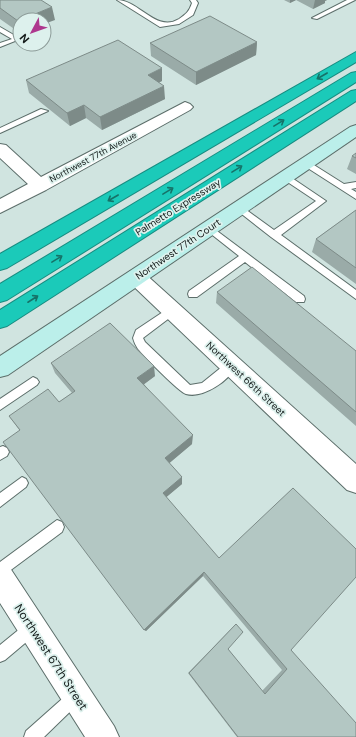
<svg xmlns="http://www.w3.org/2000/svg" width="356" height="737" font-family="'DM Sans',sans-serif">
<style>
.lines{fill:none;stroke-linecap:round;stroke-linejoin:round}
.lane-casing{stroke:#5c6e6a;stroke-width:2}
.street-casing{stroke:#5c6e6a;stroke-width:2}
.secondary-casing{stroke:#5c6e6a;stroke-width:2}
.highway-casing{stroke:#188c81;stroke-width:2}
.lane{fill:#fff;fill-rule:evenodd}
.street{fill:#fff;fill-rule:evenodd}
.secondary{fill:#bbefea;fill-rule:evenodd}
.highway{fill:#1bcab9;fill-rule:evenodd}
.wall{fill:#9aaba8}
.shaded-wall{fill:#7d8b88}
.building{fill:#b3c7c3;stroke:#7d8b88}
.oneway{stroke:#167268}
.labels{text-anchor:middle;dominant-baseline:central;stroke-width:3.5;stroke-linejoin:round;paint-order:stroke}
.far-street-label{font-size:9px;fill:#121918;stroke:#ddf1ed}
.street-label{font-size:10px;fill:#121918;stroke:#ddf1ed}
.near-street-label{font-size:12px;fill:#121918;stroke:#ddf1ed}
</style>
<rect width="100%" height="100%" fill="#d0e4e0"/>
<g class="lines">
<g class="lane-casing">
<path id="lane" d="M117,0c22,0 39,33 62,19 7,-5 10,-7 13,-16l-2,-3h6l2,3 -5,12 -14,9 -19,3z
M347,0h8l-38,19 -5,-1z
M0,27l19,11 1,1 -20,8v-4l12,-4 -12,-7z
M41,109l7,2 -48,22v-5z
M306,160l38,24 12,-2v6l-5,1 5,3v7l-53,-34 -1,-2z
M286,174l40,27 -45,34 75,55v9l-85,-62 -37,-29 4,-3 3,1 33,24 42,-29 -33,-22 -1,-2z
M209,225l95,71 1,3 -1,3h-8l-51,-40 -48,35h-8l-1,-3 1,-3 50,-35 -33,-26v-4z
M172,306l4,1 1,3 -1,3 -33,25 2,4 45,43 12,-2 26,-21h8l1,3c-7,15 -34,34 -51,29 -7,-2 -41,-37 -48,-45 -2,-3 -4,-7 -5,-11l3,-8z
M33,377l4,2 2,3 -2,3 -37,25v-11z
M3,446l4,2 2,4 -2,4 -7,4v-13z
M22,477l4,2 2,4 -2,4 -26,20v-14z
M57,520l5,2 2,5 -2,5 -62,46v-16z
M32,621l5,2 2,5 -2,5 -32,27 -5,2v-17l27,-22z
M76,688l5,3 3,5 -3,5 -37,36h-20l2,-6 45,-40z"/>
</g>
<g class="street-casing">
<path id="street" d="M185,102l5,2 3,3 -3,3 -144,80 -46,23v-14l28,-15 -28,-26v-14l6,1 35,32z
M136,270l7,2 213,192v29l-9,-3 -218,-208 -3,-5 3,-5z
M0,564l10,4 104,158 5,11h-34l-85,-134z"/>
</g>
<g class="secondary-casing">
<path id="secondary" d="M356,125v12l-348,238 -8,2v-21l350,-229z"/>
</g>
<g class="highway-casing">
<path id="highway" d="M356,52v10l-349,206 -7,2v-16z
M356,72v10l-349,218 -7,2v-18l351,-211z
M356,90v11l-349,225 -7,2v-18l351,-219z"/>
</g>
<use href="#lane" class="lane"/>
<use href="#street" class="street"/>
<use href="#secondary" class="secondary"/>
<use href="#highway" class="highway"/>
</g>
<path class="wall" d="M0,0l55,20h-35v13l-20,-14z
M284,0h12l-6,3z
M296,0h31l-2,1v2l-12,6z
M257,42l-1,13 -60,30 -45,-29 -1,-13z
M26,80l136,1 -3,1 6,17 -63,31 -16,-12 -16,8 -41,-33z
M356,153v21l-9,-5 5,-13z
M356,210v74l-44,-32 4,-13z
M217,292l139,59v75l-140,-123z
M51,363l104,13 -11,8 48,60 -23,19 13,14v7l-16,13 125,153 65,87h-119l-49,-64 48,-49 -8,25 34,42 20,-21 -79,-94 -57,55 -126,-200 -11,-15 50,-14 13,-9 -17,-20z"/>
<path class="shaded-wall" d="M290,0h6l-6,3z
M315,0h12l-2,1v2l-12,6z
M52,7l3,13 -11,4v-4h-24v8l-2,-7z
M257,42l-1,13 -60,30v-13z
M162,68v13l-14,7v-13z
M164,86l1,13 -63,31 -2,-13z
M84,105l2,13 -16,8 -3,-13z
M154,366l1,10 -16,12 -2,-10z
M193,435l-1,9 -26,22 -1,-8z
M182,477v7l-19,16v-7z
M204,572l-1,4 -57,55 -2,-1z"/>
<path class="building" d="M0,0h41l11,7 -34,14 -18,-13z
M210,16l47,26 -61,30 -46,-29z
M118,40l44,28 -14,7 16,11 -64,31 -16,-12 -17,8 -41,-33z
M356,153v5l-4,-2z
M356,210v58l-40,-29z
M252,267l104,84v61l-139,-120z
M110,323l44,43 -17,12 56,57 -28,23 17,19 -19,16 56,65 74,-70 63,61v28l-65,73 65,73v14h-118l-49,-64 47,-49 7,8 -15,17 37,45 22,-25 -83,-97 -60,58 -141,-188 17,-12 -11,-14 39,-27 11,13 16,-11 -24,-28z"/>
<defs><path id="oneway-shaft" d="M-6 0H5M1.5-3L5.5 0L1.5 3" fill="none" stroke-width="1.6" stroke-linecap="round" stroke-linejoin="round"/></defs>
<g class="oneway">
<use href="#oneway-shaft" transform="translate(322 76) rotate(150)"/>
<use href="#oneway-shaft" transform="translate(279 123) rotate(-31)"/>
<use href="#oneway-shaft" transform="translate(237 169) rotate(-32)"/>
<use href="#oneway-shaft" transform="translate(168 191) rotate(-31)"/>
<use href="#oneway-shaft" transform="translate(113 198) rotate(150)"/>
<use href="#oneway-shaft" transform="translate(57 259) rotate(-31)"/>
<use href="#oneway-shaft" transform="translate(33 299) rotate(-33)"/>
</g>
<g class="labels">
<g class="far-street-label">
<text transform="translate(93 157) rotate(-28)">Northwest 77th Avenue</text>
</g>
<g class="street-label">
<text transform="translate(178 207) rotate(-32)">Palmetto Expressway</text>
<text transform="translate(178 249) rotate(-34)">Northwest 77th Court</text>
<text transform="translate(246 379) rotate(43)">Northwest 66th Street</text>
</g>
<g class="near-street-label">
<text transform="translate(51 657) rotate(57)">Northwest 67th Street</text>
</g>
</g>
<g transform="translate(32 32) rotate(229)"><circle r="19" fill="#ddf1ed" stroke="#8c9b98"/>
<path d="M0-3L7 15L0 10L-7 15Z" fill="#ae388e"/>
<text y="-6" font-size="11" font-weight="bold" text-anchor="middle" fill="#121918">N</text>
</g>
</svg>
